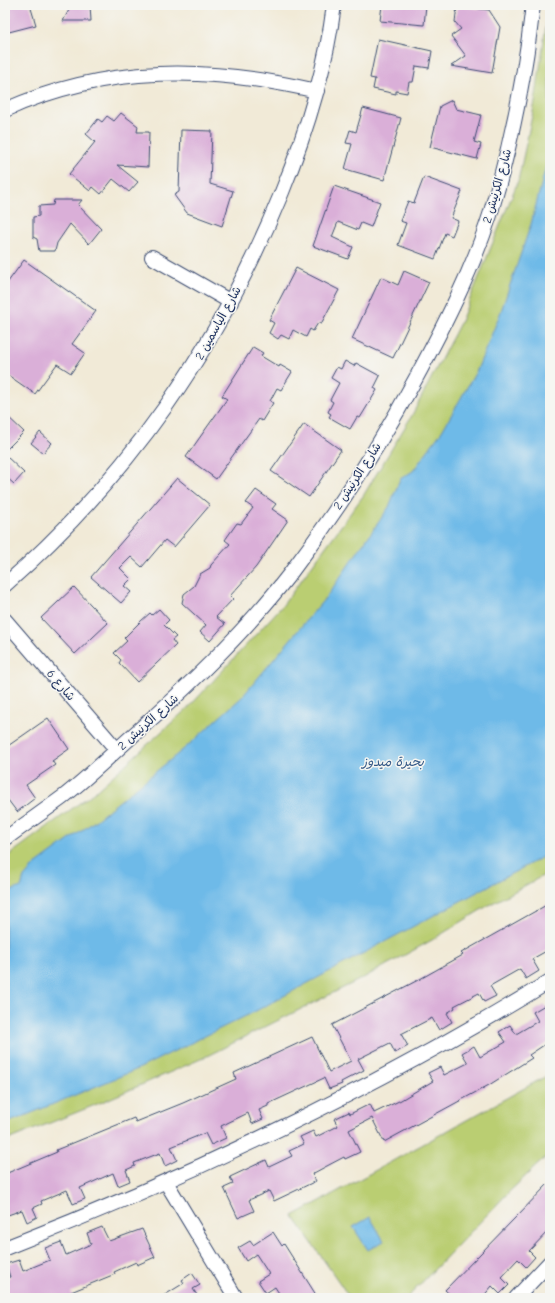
<svg xmlns="http://www.w3.org/2000/svg" width="555" height="1303" font-family="'Comic Neue','Playpen Sans Arabic',sans-serif">
<style>
.green{fill:#bace72;stroke:#6a7e68}
.water{fill:#6ebae8;stroke:#4474a3}
.building{fill:#daafd8}
.lines{fill:none;stroke-linecap:round;stroke-linejoin:round}
.minor-casing{stroke:#3b4b70;stroke-width:16}
.minor{stroke:#fff;stroke-width:14}
.labels{text-anchor:middle;dominant-baseline:central;stroke-width:3;stroke-linejoin:round;paint-order:stroke}
.street-label{font-size:12px;fill:#1b2f5e;stroke:#f6f6f2}
.water-label{font-size:13px;font-style:italic;fill:#345987;stroke:#f6f6f2}
</style>
<rect width="100%" height="100%" fill="#f6f6f2"/>
<filter id="ink" filterUnits="userSpaceOnUse"><feTurbulence type="fractalNoise" baseFrequency=".025" numOctaves="2"/><feDisplacementMap in="SourceGraphic" scale="8" xChannelSelector="R" yChannelSelector="G"/><feConvolveMatrix kernelMatrix="1 2 1 2 8 2 1 2 1" color-interpolation-filters="sRGB"/></filter>
<filter id="wash" filterUnits="userSpaceOnUse"><feTurbulence type="fractalNoise" baseFrequency=".012" numOctaves="4" result="noise"/><feDisplacementMap in="SourceGraphic" scale="16" xChannelSelector="R" yChannelSelector="G"/><feGaussianBlur stdDeviation="0.9" result="paint"/><feColorMatrix in="noise" values="0 0 0 0 0 0 0 0 0 0 0 0 0 0 0 0 0 1.4 0 .05"/><feComposite in="paint" operator="in"/></filter>
<g filter="url(#wash)">
<rect width="100%" height="100%" fill="#f1ead7"/>
<path class="green" d="M549,5l1,867 -61,33 -57,35 -67,37 -162,81 -108,47 -90,36v-283l91,-67 94,-85 93,-101 80,-109 48,-79 50,-96 57,-140 17,-79z
M550,1074v79l-41,39 -102,106h-57l-57,-82z"/>
<path class="water" d="M550,151v702l-296,159 -116,57 -133,55v-231l16,-6 3,-10 11,-12 60,-44 90,-73 57,-51 85,-101 62,-89 11,-28 13,-8 29,-40 35,-61 23,-56 31,-90z
M370,1217l14,24 -16,9 -15,-23z"/>
<g id="blocks">
<path class="building" d="M5,5h25l6,20 -31,8z
M68,5h22l1,16h-28l6,-11z
M382,5h44l-2,20 -44,-4z
M457,6l32,4 11,17 -8,46 -41,-7 15,-10 -15,-20 10,-7 -6,-7z
M378,39l54,12 -3,17 -13,-2 -3,16h-4l-2,11 -11,-2v3l-23,-5 2,-10 -5,-1z
M452,100l4,9 25,6 -7,27 7,2 -4,15 -47,-12 10,-41z
M363,108l38,10 -17,62 -39,-11 7,-25 -6,-1 4,-13 6,2z
M121,113l17,13 -1,6h12l-1,35 -31,-2 21,17 -9,10 -16,-13 -12,15 -8,-7 -3,4 -21,-17 26,-32 -9,-8 12,-15 4,3 5,-6 7,5z
M181,130l31,1 -2,53 23,7 -11,35 -35,-13 -13,-18 5,-3z
M424,177l38,14 -11,27 7,3 -6,15 -7,-3 -10,26 -37,-14 8,-22 -6,-2 8,-20 6,2z
M334,186l46,16 -9,25 -10,-4 -3,7 -20,-8 -6,15 21,10 -5,12 -35,-13z
M54,200h28l-4,5 23,24 -12,15 -19,-20 -13,19 -2,8h-16l-2,-12 -4,-2v-20l6,-1v-10l14,-1z
M24,260l72,51 -24,33 13,9 -14,20 -14,-9 -22,30 -30,-21v-87z
M296,268l43,22 -18,34 -3,-1 -5,8 -3,-2 -4,8 -13,-7 -4,9 -8,-4 -3,4 -9,-6 5,-10 -5,-3z
M404,271l25,11 -36,76 -41,-19 29,-62 17,8z
M253,347l10,6 -2,3 18,11 1,-2 12,7 -11,18 -4,-2 -7,13 3,2 -11,18 -3,-2 -43,60 -30,-22 41,-58 -5,-3z
M345,361l9,5 2,-3 24,13 -6,12 3,2 -17,28 -3,-1 -7,12 -21,-12 2,-3 -3,-2 5,-10 -3,-2 9,-17 -8,-5 6,-11 4,2z
M5,414l19,18 -19,19z
M304,424l37,26 -32,47 -38,-26z
M40,432l12,11 -9,10 -12,-10z
M5,455l19,18 -10,11 -9,-8z
M177,478l33,27 -36,42 -9,-7 -23,27 -11,-10 -11,11 11,11 -7,7 7,6 -10,11 -30,-26z
M256,490l20,14 -4,5 16,11 -32,47 -26,29 3,3 -17,18 9,7 -15,17 -10,-9 6,-7 -24,-22 2,-9 10,-8 6,-12 10,-6 1,-3 19,-21 -5,-4 12,-17 4,1 12,-16 -7,-5z
M74,587l34,36 -33,31 -34,-36z
M159,609l10,11 -5,5 12,12 -4,3 4,5 -39,37 -18,-19 2,-3 -7,-7 13,-12 -3,-3 17,-17 9,-8 2,2z
M48,718l21,31 -17,12 3,4 -29,20 9,13 -18,14 -12,-16v-48z
M550,903v46l-18,10 7,12 -13,8 -6,-10 -30,17 6,10 -12,6 -5,-9 -25,13 1,2 -8,5 5,9 -13,8 -7,-12 -31,16 7,12 -13,7 -5,-10 -32,16 6,11 -23,12 1,2 -13,5 -5,-11 -56,26v2l-9,4 4,9 -11,5 -4,-11 -27,13 5,12 -15,7 -6,-12 -34,14 6,13 -12,6 -5,-13 -26,10 1,3 -9,4 4,11 -12,5 -5,-13 -33,15 5,11 -12,5 -6,-14 -26,11 1,3 -9,4 4,9 -10,5 -5,-12 -17,6v-42l52,-22 -1,-2 78,-32 2,4 47,-19 53,-24 -2,-6 78,-36 17,35 22,-11 -19,-36 88,-46 43,-24 -2,-2z
M545,1005l5,8v28l-21,14 3,3 -43,27 -105,57 -12,-24 -23,12 11,22 -15,7 -1,-2 -19,10 -13,7 4,7 -42,20 -5,-10 -20,9 5,11 -16,7 -14,-30 9,-4 -3,-7 36,-17 3,7 23,-11 -3,-5 15,-7 -4,-7 13,-6 3,6 22,-11 -4,-7 15,-7 1,2 20,-10 4,9 27,-13 32,-19 -5,-8 12,-6 4,8 24,-12 -6,-10 12,-7 6,11 26,-15 -7,-10 11,-7 6,9 22,-13 -5,-9z
M550,1182v47l-21,22 6,6 -9,10 -8,-8 -17,18 8,8 -9,9 -8,-8 -10,12h-28l-9,-8z
M102,1227l7,14 33,-12 13,28 -18,8 -1,-3 -22,10 1,2 -44,18 2,6h-68v-20l5,-1 -4,-13 13,-4 4,11 27,-11 -5,-12 16,-6 5,13 25,-11 -4,-11z
M273,1232l9,14 2,-2 34,54h-36l-7,-11 -9,6 -8,-12 11,-7 -13,-20 -10,7 -8,-13 12,-7 3,4z
M192,1273l8,12 -7,4 6,9h-39l24,-15 -2,-3z"/>
</g>
</g>
<g filter="url(#ink)">
<use href="#blocks" fill-opacity="0" stroke="#3b4b70" stroke-width="1"/>
<g class="lines">
<g class="minor-casing">
<path id="minor" d="M5,110c102,-46 204,-44 312,-19
M152,257l79,45
M5,585c125,-110 214,-239 277,-393 24,-59 44,-123 52,-187
M5,620l112,130
M5,839c19,-14 39,-28 58,-42 27,-21 51,-45 77,-68 53,-47 105,-97 149,-154 47,-62 90,-128 127,-197 28,-52 56,-107 74,-163 21,-69 35,-139 43,-210
M166,1182l70,116
M5,1248c188,-73 373,-161 545,-267
M516,1298l34,-36"/>
</g>
<use href="#minor" class="minor"/>
</g>
</g>
<g class="labels">
<g class="street-label">
<text transform="translate(497 186) rotate(-74)">شارع الكرنيش 2</text>
<text transform="translate(218 323) rotate(-61)">شارع الياسمين 2</text>
<text transform="translate(357 476) rotate(-57)">شارع الكرنيش 2</text>
<text transform="translate(61 685) rotate(49)">شارع 6</text>
<text transform="translate(148 722) rotate(-42)">شارع الكرنيش 2</text>
</g>
<g class="water-label">
<text x="393" y="761">بحيرة ميدوز</text>
</g>
</g>
<rect width="555" height="1303" fill="none" stroke="#f6f6f2" stroke-width="20"/>
</svg>
